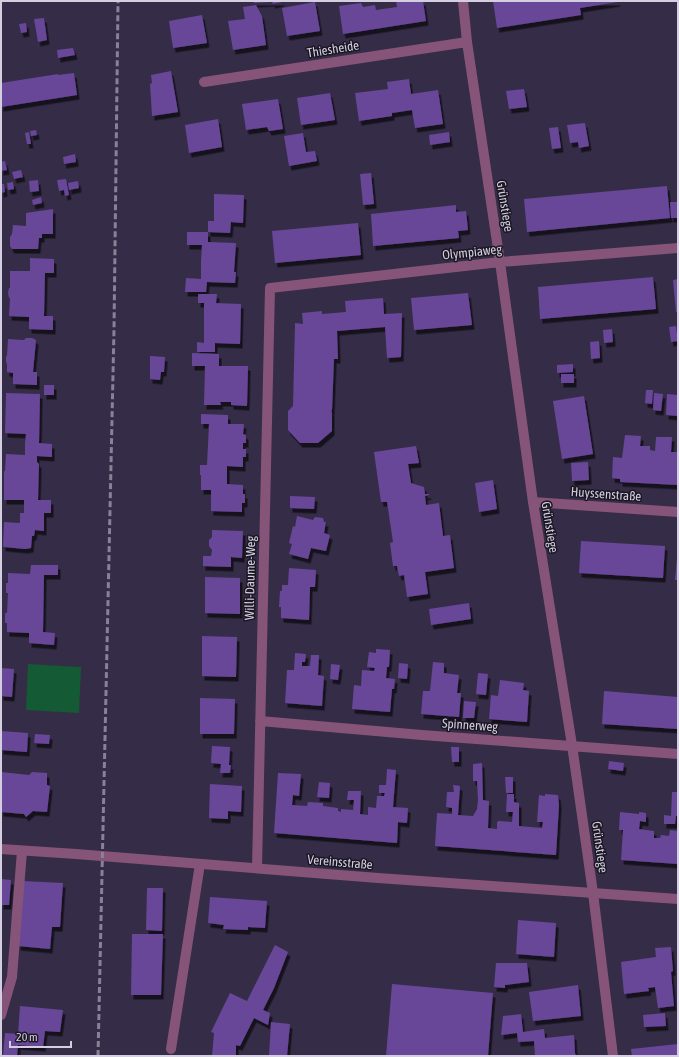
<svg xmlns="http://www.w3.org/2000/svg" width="679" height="1057" font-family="'Asap Condensed',sans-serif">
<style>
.green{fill:#145a34}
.building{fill:#674798;filter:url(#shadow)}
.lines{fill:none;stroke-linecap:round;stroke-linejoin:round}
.service{stroke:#865479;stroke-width:10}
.minor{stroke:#865479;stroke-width:10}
.tertiary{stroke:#865479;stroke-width:10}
.rail{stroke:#888197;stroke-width:3;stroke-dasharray:6 3;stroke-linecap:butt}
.labels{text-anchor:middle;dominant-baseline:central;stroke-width:3;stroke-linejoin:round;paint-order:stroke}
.street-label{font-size:13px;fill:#d3cee0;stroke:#1b1723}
</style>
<defs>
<filter id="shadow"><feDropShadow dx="2.5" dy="4.5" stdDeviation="0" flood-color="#0009"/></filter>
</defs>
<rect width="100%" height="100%" fill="#352c47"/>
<path class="green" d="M28,664l53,3 -2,46 -53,-3z"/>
<path class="building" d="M254,1h28v1l-9,2 -1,-2 -18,1z
M396,1h27l3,20 -83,13 -4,-28 22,-3 2,4 12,-2 1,5 21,-3z
M493,1h125v1l-38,6 1,7 -84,13z
M315,2l5,29 -33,5 -5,-28z
M256,5l6,11 4,29 -33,5 -5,-29 17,-2 -2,-12z
M202,15l5,28 -34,5 -4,-27z
M44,18l3,22 -9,2 -4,-23z
M26,23l1,9 -6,1 -2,-9z
M73,48l2,7 -17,3 -1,-8z
M171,71l7,41 -26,4 -2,-32 2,-1 -1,-8z
M74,73l3,22 -76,12v-24l57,-9v1z
M409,79l2,15 27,-4 5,34 -28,4 -3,-18 -20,3v3l-33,5 -4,-28 33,-4 -1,-7z
M524,89l3,18 -18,2 -3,-18z
M330,93l5,27 -34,5 -4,-27z
M278,99l5,30 -14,2 -2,-4 -21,3 -4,-26z
M218,119l4,28 -33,6 -4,-28z
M585,123l4,23 -10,2 -1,-6 -8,1 -3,-18z
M558,127l3,21 -9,1 -3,-21z
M36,130l1,5 -6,1 -1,-5z
M29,132l2,12h-4l-2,-11z
M449,132l1,10 -20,3 -1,-10z
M303,133l3,19 9,-1 2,10 -28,5 -5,-30z
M75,154l1,8 -12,2 -1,-7z
M5,161l2,9 -6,1v-9z
M21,170l2,7 -9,2 -2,-7z
M371,173l3,31 -11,1 -3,-31z
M66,179l3,16 -4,1 -1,-6 -5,1 -2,-11z
M38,180l1,11 -9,1 -1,-11z
M78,181l1,7 -10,2 -1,-7z
M13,182l1,7 -6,1 -1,-7z
M1,184h3l1,8 -4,1z
M667,186l3,32 -143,14 -3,-33z
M214,194l30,1 -1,28 -12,-1 -1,11 -22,-1v-11h6z
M41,197l1,6 -9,2 -1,-5z
M670,202h8v16h-7z
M456,205v7l10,-1 2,19 -10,1 1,7 -86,8 -2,-32z
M53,209v25h-11v4h-3l-1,11h-26l-2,-3v-9l2,-3 1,-9 13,1v-13z
M358,223l3,32 -86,8 -3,-32z
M187,232h21v10l28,1 -2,29h2l-1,11 -28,-1 -1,10h-21l1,-14 15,1v-17l1,-17h-15z
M30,258l24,1v14h-9l-1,43h9v14l-24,-1v-12l-20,-1 1,-18h-1l-1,-5 1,-5h1v-17h20z
M653,277l3,32 -116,10 -2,-32z
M678,279v33h-2l-3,-32z
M468,293l4,32 -58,5 -3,-32z
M198,294h19l-1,9 25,1 -1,40 -25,-1v9h-18v-10l7,1v-40h-6z
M383,298l1,16 18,-1 -1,44 -14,1 -2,-31 -48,4 1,28h-4l-2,51 -1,1 1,1v19l-14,12h-18l-12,-13v-19l5,-5 2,-83 8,1 -1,-11 20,-2v3l24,-2 -1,-11z
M676,326l2,15 -7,1 -2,-15z
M612,329l1,13 -9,1 -1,-13z
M26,338h6l4,2 -3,32h4v13l-24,-1v-11l-6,-1v-8l-1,-2v-5l1,-2 1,-16 16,1z
M599,341l1,17 -9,1 -1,-17z
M192,353l27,1v12h29l-1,40 -16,-1v-3h-11l1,3h-17l1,-39h-13z
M150,356l15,1 -1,15h-3l-1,8 -10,-1z
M573,364v8l-16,1v-8z
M561,374h13v9h-13z
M44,385h10v10h-10z
M646,390h7l-1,14 -7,-1z
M6,393l34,1 -1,49 13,1v13l-15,-1v6l2,2 -1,36h13v13h-7v18l-9,-1 -1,6h-2l-1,12 -6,1 -21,-2 -1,-1 1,-24 16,1v-10h4v-13h-20v-29h1l1,-17 19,1v-12l1,-9 -21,-1z
M654,393l9,1 -2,17 -8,-1z
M667,394l11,1v21l-12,-1z
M584,396l9,58 -31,5 -9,-58z
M201,414l27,1v9h16l-1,10 3,1v8h-3v6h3v8h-3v10l-16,-1v18l16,1v9h2v9h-3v9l-31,-1v-21h-10v-15h-1v-10h7l2,-41h-8z
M625,435l16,1 -1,10h10v4l5,1 1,-14h16l-1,15h7v33l-58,-3v-3l-8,-1 1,-21 9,1z
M416,446l3,17 -11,1 3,19 13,4 1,7h4v1l-4,1 1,9 13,-2 4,33 7,-1 4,33 -29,4 3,22 -21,3 -3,-22 -5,1 -2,-10h-4l-3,-23 3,-1 -6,-40h-6l-7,-50z
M588,462l1,18 -17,1 -1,-18z
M493,480l4,29 -18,3 -4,-29z
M290,496l25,1 -1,12 -24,-1z
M297,516l16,4 2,-3 8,1 1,4h2l-2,11 6,2 -4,16 -15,-3 -3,11 -19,-5 3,-10 -3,-1 4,-17 2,1z
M212,530l31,1 -1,27 -11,-1v10l-28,-1v-10h8l1,-6 -3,-4v-6l3,-3z
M581,541l84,5 -2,32 -84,-5z
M677,558h1v22h-3z
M31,565h27v10h-14l-1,57 12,1 -1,12 -25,-2v-10l-22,-1v-9h-2v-10h2l1,-20h-2v-10h2v-10l22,1z
M289,568l27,2 -1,17h-5l-1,33 -28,-2v-11h-2l1,-16h2v-6h6z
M205,577l35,1v36l-35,-1z
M469,603l2,16 -40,6 -2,-16z
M202,636l35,1 -1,40 -34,-1z
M376,649l14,1 -1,17h-2l-1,11 9,1 -1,10h-2l-2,23 -38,-3 2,-24 7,1 1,-16 12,1 1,-3 -8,-1 2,-15 7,1z
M295,653l11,1 -1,8h-3v4h8l1,-11h8l-1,20 6,1 -2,30 -37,-3 2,-33h7z
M433,662l11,1v10l15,2 -2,18h4l-2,24 -38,-3 2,-23h7z
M399,663l9,1 -1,15 -9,-1z
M331,664l9,1 -2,15 -8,-1z
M1,668l13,1 -2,28 -11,-1z
M478,673l10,1 -2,21 -10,-1z
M500,680l24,3 -1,7 6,1 -2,31 -38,-3 2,-24 7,1z
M604,691l74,6v32l-76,-5z
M200,698l35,1 -1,35h-34z
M464,701l12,1 -2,16h-11z
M1,731l27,2 -1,19 -26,-2z
M35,734l15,1 -1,9 -15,-1z
M212,746l18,1 -1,18h2l-1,8h-10l1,-9 -10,-1z
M451,747h8v15h-7z
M609,761l15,2 -1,8 -15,-2z
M482,763l1,37 6,1 -1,27 9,1v-7l2,-1 13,1 1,-10h-7l1,-18h7v8l5,1v23l23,2 1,-6h-6l2,-27 6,1v-2l13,1 1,10 -3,50 -121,-9 2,-33 15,1v-6l-6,-1 1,-15h7l-1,-7 7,1 -2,29 15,1 4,-7 1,-9 -1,-19h-4v-17z
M387,769l9,1 -3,37 15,1 -1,15 -9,-1 -1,21 -123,-10 4,-60 23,1 -2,22 -6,-1 -1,10 15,1 1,-4 15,1v3l15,2v3l3,1v-3l12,1 1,-10h-7l1,-9h13l-1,23 8,1v-8l8,1 1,-12h7l1,-3h-6v-8h7z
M1,772l28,3 3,-3 15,1v12l3,1 -3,26 -14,-1 -7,6 -2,-3 -23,-2z
M505,777h8v16h-7z
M319,782l11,1 -1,15 -12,-1z
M210,784l32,2 -1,26 -13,-1v8l-19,-1z
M672,792h6v24h-2l-1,8h-11v-9l7,1z
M620,812l19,2v-2l7,1v9l-6,-1 -1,8 15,2v7h6l1,-3 8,1 1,-6 8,1v33l-57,-4 2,-30h-4z
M1,879l10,1 -2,25h-8z
M23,881l40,2 -3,44h-8l-2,22 -32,-3z
M147,888h16l-1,43 -16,-1z
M210,897l57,4 -2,27 -17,-1v3l-25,-1 1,-4 -16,-2z
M518,920l38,3 -2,34 -38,-3z
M132,934h31l-2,61h-30z
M275,945l13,7 -14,36 -11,22 7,3 -2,12 -14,-7 -14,28 -4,-1v11h-24l2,-23 -3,-1 19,-39 17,8z
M671,947l2,24 -2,1 3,34 -16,2 -3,-21 -7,1 1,3 -25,3 -3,-32 35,-5 -1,-9z
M496,963h31l2,19 -24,3v3l-11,-1z
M392,984l101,9 -5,63h-102z
M578,985l3,31 -48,5 -4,-29z
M20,1006l43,4 -3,22 -15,-1 -2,16 -25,-2 -1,11h-14l2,-23 13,1z
M665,1013l1,13 -22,1 -1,-12z
M521,1014l2,18 21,-3 1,9 29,-3 1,18 1,3h-41l-1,-15 -16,1 -1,-9 -16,2 2,-19z
M271,1022l19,2 -3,32h-18z
M678,1044v12h-46l-1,-7z"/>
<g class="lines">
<path class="service" d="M1,1015l11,-38 10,-126
M171,1049l29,-185"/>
<path class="minor" d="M463,1l4,41 33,220 33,240 39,243 21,148 20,163
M204,82l263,-40
M533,502l145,10
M260,721l162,14 256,19
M257,868l13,-580 230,-26 178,-14"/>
<path class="tertiary" d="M1,849l75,5 302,24 300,21"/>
<path class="rail" d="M98,1056l16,-727 4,-328"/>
</g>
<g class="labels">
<g class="street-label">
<text transform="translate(333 49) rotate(-9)">Thiesheide</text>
<text transform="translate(505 206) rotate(81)">Grünstiege</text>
<text transform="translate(472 252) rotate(-6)">Olympiaweg</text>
<text transform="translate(606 494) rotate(4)">Huyssenstraße</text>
<text transform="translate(550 527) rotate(81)">Grünstiege</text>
<text transform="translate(250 578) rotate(-89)">Willi-Daume-Weg</text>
<text transform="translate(470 725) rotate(4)">Spinnerweg</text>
<text transform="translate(600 847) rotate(82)">Grünstiege</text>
<text transform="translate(340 862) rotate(5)">Vereinsstraße</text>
</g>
</g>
<rect width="679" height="1057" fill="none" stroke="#d3cee0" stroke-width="4"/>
<path d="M10 1041v6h61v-6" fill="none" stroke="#d3cee0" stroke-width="2"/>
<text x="16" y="1041" font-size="12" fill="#d3cee0" stroke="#1b1723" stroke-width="3" paint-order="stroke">20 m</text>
</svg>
